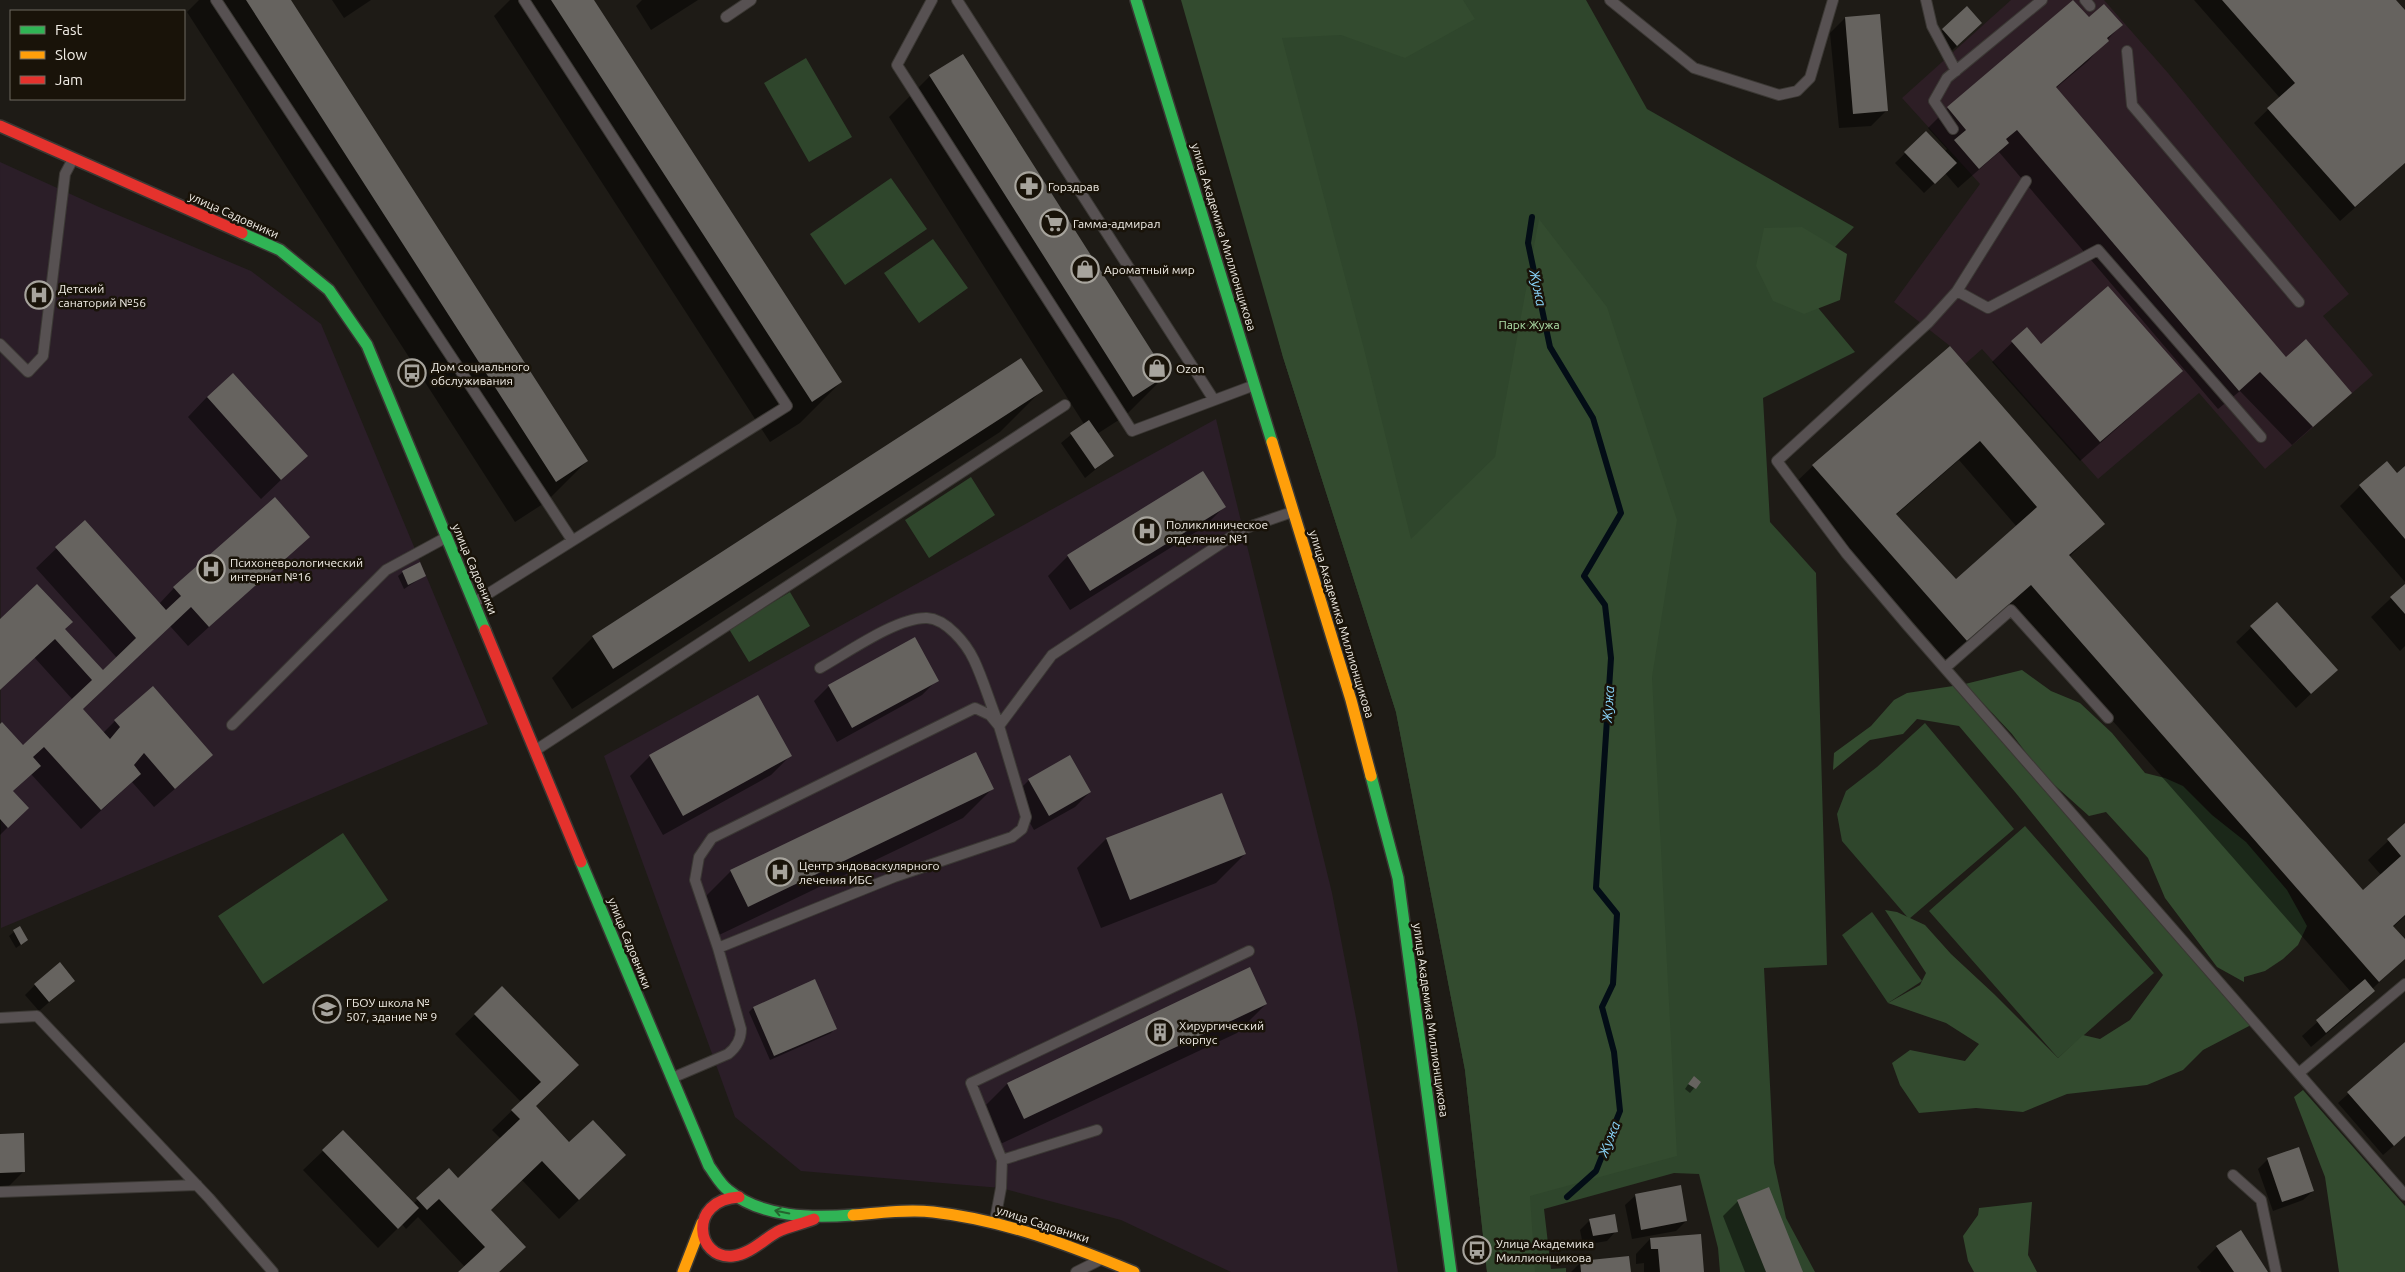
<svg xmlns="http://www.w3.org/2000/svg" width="2405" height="1272" font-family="Ubuntu,sans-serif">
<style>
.commercial{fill:#2d1e25}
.medical{fill:#2b1e28}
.green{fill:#2f462c}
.forest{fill:#334b2f}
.shadow{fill:#0007;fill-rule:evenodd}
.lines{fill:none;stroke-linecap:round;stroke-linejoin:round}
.stream{stroke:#030d16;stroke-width:6}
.building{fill:#66635f;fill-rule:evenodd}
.lane-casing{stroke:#3b3834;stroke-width:12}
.fast-casing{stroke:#3b3834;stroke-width:14}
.slow-casing{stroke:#3b3834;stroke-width:14}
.jam-casing{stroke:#3b3834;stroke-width:14}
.lane{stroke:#575152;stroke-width:10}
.fast{stroke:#30b455;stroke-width:11}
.slow{stroke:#ff9f0a;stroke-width:11}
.jam{stroke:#e5322d;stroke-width:11}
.oneway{stroke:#24642f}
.labels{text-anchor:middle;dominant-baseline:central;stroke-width:5;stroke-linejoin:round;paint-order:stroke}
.poi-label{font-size:12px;fill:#f1ede6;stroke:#191309;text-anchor:start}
.street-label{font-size:12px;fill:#f1ede6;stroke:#191309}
.park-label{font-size:12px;fill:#b0e1aa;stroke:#191309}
.water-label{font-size:14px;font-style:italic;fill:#8ad5fb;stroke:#191309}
</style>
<rect width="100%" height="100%" fill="#1e1b16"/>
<path class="commercial" d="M2011,0h93l64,73 181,221 -26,22 50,59 -108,94 -66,-76 -101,86 -116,-130 -17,15 -15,-18 -56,-44 86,-118 -78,-86z"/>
<path class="medical" d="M0,162l99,45 152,64 70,53 167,400 -487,204z
M1216,419l116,474 25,130 41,249h-167l-110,-52 -120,-32 -200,-17 -66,-54 -131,-361z"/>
<path class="green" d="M1191,0h395l61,109 207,118 -55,58 56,67 -92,46 7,124 46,51 11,392 -63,3 10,195 12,55 29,54h-95l-2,-24 -19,-74 -25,-1 -130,36 7,60 15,-1v4h-79l-22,-202 -69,-358 -113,-355z
M806,58l46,79 -43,25 -45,-79z
M891,178l36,51 -82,56 -35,-51z
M933,239l35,49 -49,35 -35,-50z
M971,477l24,38 -66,43 -24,-38z
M790,592l20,34 -61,36 -20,-33z
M1925,723l89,106 -105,90 -67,-78 -5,-27 9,-23 31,-24z
M2025,826l129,147 -96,85 -129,-147z
M343,833l45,67 -125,84 -45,-68z
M1872,912l50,69 -34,22 -46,-68z"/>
<path class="forest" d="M1181,0h282l12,19 -70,39 -64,-23 -59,3 82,311 47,190 84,-82 44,-238 68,88 70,213 -25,157 25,479 -147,40 5,76h-48l-22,-202 -69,-358 -113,-355z
M1802,227l45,27 -7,46 -36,14 -31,-13 -17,-35 8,-38z
M2022,670l29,21 29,12 32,30 33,40 20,5 18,8 29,29 34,27 41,48 20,36 -9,19 -15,14 -18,12 -21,6v5l-27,-15 -52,-69 -17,-40 -42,-46 -17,4 -48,-43 -29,-39 -47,-50z
M1953,686l298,339 -48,25 -20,20 -36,15 -80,9 -44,18 -47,-4 -57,5 -19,-28 -8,-22 18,-13 55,11 14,-17 -33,-21 -58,-20 32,-18 6,-12 -41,-63 12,2 28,13 26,29 43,40 64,64 25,-23 17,4 30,-19 33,-45 -148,-183 -56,-66 -42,-7 -14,15 -33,6 -37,30 1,-17 37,-27 23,-26 13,-7z
M2303,1090l102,116v66h-66l-14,-95 -31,-80z
M2032,1202l-4,53 9,17h-63l-6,-11 -5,-25 15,-21 1,-7z"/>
<path class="shadow" d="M199,0h91l297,461 -41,41 -31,20 -328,-510z
M332,0h39l-27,18z
M510,0h83l248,382 -41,41 -30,19 -276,-426z
M642,0h56l-47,30 -15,-24z
M2194,0h201l10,12v151l-65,58 -86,-98 26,-25z
M1845,18l41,93 -15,15 -32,2 -9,-95z
M2089,19l32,6 -33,36 -32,27 230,270 64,35 -58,52 -52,-54 -22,18 -219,-257 -41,36 -13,-15 -21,20 -29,-30 31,-30 18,19 3,-3 -19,-21 20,-20z
M1943,30l28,3 -24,22 -14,-16z
M930,76l236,299 -41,41 -28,18 15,22 -27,22 -24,-35 23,-19 -195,-307z
M2027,328l14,18 141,25 -102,90 -88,-99z
M1949,348l154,176 -34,33 293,335 19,-17 -13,-15 37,-35v91l-12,11 12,14v17l-33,31 2,2 -15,15 -48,41 -9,-11 49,-44 -341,-388 -64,56 -153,-175 20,-19zM1959,460l58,67 -61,53 -60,-65z
M1021,360l20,31 -41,41 -428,277 -20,-31 41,-41z
M207,397l99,59 -45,43 -73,-82z
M2405,468v114l-65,-76 20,-20 37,-12z
M1224,507l-20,20 -134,83 -22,-34 20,-20z
M84,522l75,82 15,-16 134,-51 -120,109 -18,-20 -88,84 21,23 12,-12 97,34 -20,19 -38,33 -22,-25 -51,47 -50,-55 -19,18 15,16 -27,27v-110l23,22 50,-47 -39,-43 -34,33v-69l64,8 39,42 14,-13 -81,-90z
M403,572l21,4 -20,13 -6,-13z
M2405,585v61l-5,5 -29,-34z
M2276,604l60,66 -40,38 -60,-66z
M937,680l-15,15 -85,47 -23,-41 15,-15z
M650,756h140l-19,19 -108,60 -33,-59z
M1029,780l61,12 -15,15 -41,23 -20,-35z
M992,789l-29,29 -244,117 -17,-35 29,-29z
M1222,794l23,60 -29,29 -115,45 -24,-60 29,-29z
M19,928l8,12 -11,8 -7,-12z
M1249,969l17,35 -29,29 -243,114 -16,-34 29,-29z
M35,985l28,5 -24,21 -14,-16z
M502,988l75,77 -43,41 35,37 36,32 -46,44 -37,-39 -33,30 10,62h-39l5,-5 -47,-50 -12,12 -4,-5 -24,24 -75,-78 20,-19 90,53 36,-34 9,9 43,-40 -9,-9 29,-28 -66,-68z
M753,1008l82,20 -4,5 -61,27 -21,-48z
M2405,1043v93l-22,19 -45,-52z
M1699,1082l-9,11 -5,-4 4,-6z
M0,1135l23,37 -23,23z
M2268,1159l45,32 -10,9 -30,11 -15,-42z
M1635,1196l51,25 -10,10 -44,8 -7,-34z
M1738,1201l64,71h-57l-22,-56z
M1590,1220l26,11 -9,10 -24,4 -3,-15z
M1650,1239l53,33h-59v-9l-8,1v-10z
M2217,1247l49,25h-65l-4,-5z
M1581,1262l49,10h-59z"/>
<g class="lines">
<path class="stream" d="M1532,217l-4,26 22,104 43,71 28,95 -37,63 21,29 6,53 -15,230 21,26 -4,70 -11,23 12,45 6,59 -24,60 -29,26"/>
</g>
<path class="building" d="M246,0h45l297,461 -32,21z
M551,0h43l248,382 -30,20z
M2073,0l16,17 15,-13 19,21 -16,13 2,3 -53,46 230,270 20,-18 46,54 -39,34 -53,-55 -21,19 -222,-261 -11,9 3,4 -30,26 -25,-29 12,-10 -19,-23z
M2222,0h174l9,10v153l-50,44 -88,-99 28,-25z
M1967,6l15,17 -25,23 -15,-17z
M1880,14l8,97 -35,3 -8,-97z
M963,54l204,321 -34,22 -204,-322z
M1926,131l31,32 -22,21 -31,-32z
M2108,286l75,85 -83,71 -89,-101 16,-14 14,17z
M1950,346l155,178 -36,31 294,335 38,-34 -14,-17 18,-16v92l-12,11 12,13v20l-26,23 -348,-397 -64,56 -155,-176zM1980,441l57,66 -81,72 -60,-65z
M1021,358l22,33 -430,278 -21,-33z
M233,373l75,83 -27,24 -74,-83z
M1089,420l25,36 -19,13 -25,-36z
M2387,461l10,12 8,-7v73l-46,-54z
M1203,471l23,36 -136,84 -23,-36z
M275,497l35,40 -101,90 -18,-20 -108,102 27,30 10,-12 -6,-7 39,-34 60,69 -38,34 -31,-36 -10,12 7,9 -40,36 -57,-63 -11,10 8,9 -28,25 16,17 -21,20 -8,-9v-95l2,-2 21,23 69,-65 -37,-41 -55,51v-71l37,-35 36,38 -8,7 38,41 33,-32 -81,-91 30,-27 81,90 15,-14 -8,-9z
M420,562l6,14 -18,9 -6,-14z
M2405,584v30l-15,-17z
M2277,602l61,68 -27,24 -61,-68z
M915,637l24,44 -87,47 -24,-43z
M758,695l34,61 -109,60 -34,-61z
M976,752l18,37 -246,118 -18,-37z
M1070,755l21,37 -42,24 -21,-37z
M1222,793l24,61 -116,46 -24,-62z
M20,926l8,14 -7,5 -8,-15z
M60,962l15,19 -26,21 -15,-18z
M1250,967l17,37 -243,115 -17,-36z
M815,979l22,50 -63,27 -21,-49z
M2365,979l10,12 -49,42 -10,-13z
M502,986l77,79 -43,41 33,36 24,-22 33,35 -47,45 -37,-39 -51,49 35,37 -27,25h-41l27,-25 -46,-48 -12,11 -11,-12 33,-30 9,10 62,-59 -9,-9 30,-28 -67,-68z
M2405,1042v94l-11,10 -47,-54z
M1694,1076l7,6 -5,7 -8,-5z
M343,1130l76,78 -21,21 -76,-79z
M24,1133l1,39 -25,1v-39z
M2299,1147l15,44 -32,11 -15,-44z
M1681,1185l6,36 -46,9 -6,-36z
M1769,1187l34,85h-37l-29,-72z
M1615,1214l3,18 -25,4 -4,-17z
M2241,1230l27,42h-34l-18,-26z
M1701,1234l3,38h-44l-2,-23h-7l-1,-11z
M1629,1256l2,16h-50l-1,-11z"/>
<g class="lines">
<g class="lane-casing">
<path id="lane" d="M216,0l356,540
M932,0l-35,65 235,366 120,-45
M957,0l257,400
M1610,0l84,68 85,27 18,-4 13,-13 23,-78
M1926,0l6,26 24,45
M2085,0l5,6
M726,17l25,-17
M2127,51l5,54 167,197
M1953,129l-19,-28 13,-23 95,-78
M1957,291l69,-110
M0,344l28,28 15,-16 22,-182 8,-15
M2261,437l-163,-187 -110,58 -31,-17 -28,31 -152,139 69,92 62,73 497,569
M475,602l312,-196 -263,-406
M820,668c27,-15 77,-51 107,-50 19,1 39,25 47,42 9,19 15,40 23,60
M1945,668l66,-58 97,108
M232,725l154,-155 59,-32
M999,726l53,-71 191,-126 49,-17
M536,750l529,-345
M0,1018l37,-2 172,182 64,74
M2299,1073l106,-89
M672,1078l56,-24c9,-7 13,-15 13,-25l-23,-81 -23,-68 4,-23 13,-19 263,-130 15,7 9,11 27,91 -4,12 -10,8 -118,40 -176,71
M1002,1160l95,-30
M2233,1175l28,25 15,72
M0,1192l197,-7
M995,1220l6,-32 1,-28 -31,-77 278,-132
M1076,1272l22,-11"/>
</g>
<g class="fast-casing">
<path id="fast" d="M1136,0l136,442
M242,233l38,17 49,40 38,55 118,285
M1371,776l27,102 53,394
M581,862l128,304c6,8 11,18 19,24 34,28 84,28 125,25"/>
</g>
<g class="slow-casing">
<path id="slow" d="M1272,442l79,258 20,76
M853,1215c27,-2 54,-6 80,-3 71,8 136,33 201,60
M683,1272l19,-49"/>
</g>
<g class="jam-casing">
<path id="jam" d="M0,126l242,107
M485,630l96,232
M739,1197c-52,3 -43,63 -6,59 17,-2 30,-16 44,-24 12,-6 25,-8 37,-13"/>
</g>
<use href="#lane" class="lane"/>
<use href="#fast" class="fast"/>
<use href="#slow" class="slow"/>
<use href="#jam" class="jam"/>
</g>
<defs><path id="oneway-shaft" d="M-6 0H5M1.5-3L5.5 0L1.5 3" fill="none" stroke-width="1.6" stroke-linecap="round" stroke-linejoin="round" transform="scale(1.25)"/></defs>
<use class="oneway" href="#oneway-shaft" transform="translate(782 1212) rotate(-169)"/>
<defs>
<g id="pharmacy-ring" transform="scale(1.4375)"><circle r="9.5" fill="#191309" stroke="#a7a49d" stroke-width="1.5"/><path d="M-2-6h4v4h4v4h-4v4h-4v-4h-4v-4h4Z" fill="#a7a49d"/></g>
<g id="supermarket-ring" transform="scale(1.4375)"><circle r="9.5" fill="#191309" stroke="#a7a49d" stroke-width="1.5"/><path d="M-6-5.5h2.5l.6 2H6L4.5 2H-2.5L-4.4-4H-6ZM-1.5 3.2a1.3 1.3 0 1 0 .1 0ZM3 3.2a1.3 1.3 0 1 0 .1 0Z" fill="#a7a49d"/></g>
<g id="shop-ring" transform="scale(1.4375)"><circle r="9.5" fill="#191309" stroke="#a7a49d" stroke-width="1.5"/><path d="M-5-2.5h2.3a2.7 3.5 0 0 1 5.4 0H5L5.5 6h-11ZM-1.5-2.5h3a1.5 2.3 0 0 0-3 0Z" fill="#a7a49d"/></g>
<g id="hospital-ring" transform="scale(1.4375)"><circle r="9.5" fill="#191309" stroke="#a7a49d" stroke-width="1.5"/><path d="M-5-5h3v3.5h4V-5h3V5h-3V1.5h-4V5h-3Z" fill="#a7a49d"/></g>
<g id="bus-ring" transform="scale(1.4375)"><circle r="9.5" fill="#191309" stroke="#a7a49d" stroke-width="1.5"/><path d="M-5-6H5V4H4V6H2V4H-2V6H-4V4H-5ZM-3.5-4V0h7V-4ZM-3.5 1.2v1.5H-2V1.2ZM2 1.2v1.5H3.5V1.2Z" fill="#a7a49d"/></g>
<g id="school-ring" transform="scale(1.4375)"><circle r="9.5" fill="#191309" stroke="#a7a49d" stroke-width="1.5"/><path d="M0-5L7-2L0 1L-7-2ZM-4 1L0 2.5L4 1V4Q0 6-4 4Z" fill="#a7a49d"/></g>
<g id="building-ring" transform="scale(1.4375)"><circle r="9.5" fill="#191309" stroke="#a7a49d" stroke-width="1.5"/><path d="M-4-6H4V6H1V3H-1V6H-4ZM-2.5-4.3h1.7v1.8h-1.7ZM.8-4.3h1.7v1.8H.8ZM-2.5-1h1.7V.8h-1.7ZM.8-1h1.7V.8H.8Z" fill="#a7a49d"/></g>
</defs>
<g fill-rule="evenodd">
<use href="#pharmacy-ring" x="1029" y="186"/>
<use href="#supermarket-ring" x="1054" y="223"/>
<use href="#shop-ring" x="1085" y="269"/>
<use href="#hospital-ring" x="39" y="295"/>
<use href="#shop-ring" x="1157" y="368"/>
<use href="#bus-ring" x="412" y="373"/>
<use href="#hospital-ring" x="1147" y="531"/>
<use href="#hospital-ring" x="211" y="569"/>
<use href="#hospital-ring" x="780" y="872"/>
<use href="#school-ring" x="327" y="1009"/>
<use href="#building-ring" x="1160" y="1032"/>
<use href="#bus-ring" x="1477" y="1250"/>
</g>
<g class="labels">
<g class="poi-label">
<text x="1048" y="186">Горздрав</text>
<text x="1073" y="223">Гамма-адмирал</text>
<text x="1104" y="269">Ароматный мир</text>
<text x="58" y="288">Детский<tspan x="58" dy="14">санаторий №56</tspan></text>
<text x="431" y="366">Дом социального<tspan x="431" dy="14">обслуживания</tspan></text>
<text x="1176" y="368">Ozon</text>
<text x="1166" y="524">Поликлиническое<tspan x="1166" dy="14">отделение №1</tspan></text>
<text x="230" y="562">Психоневрологический<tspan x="230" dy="14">интернат №16</tspan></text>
<text x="799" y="865">Центр эндоваскулярного<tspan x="799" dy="14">лечения ИБС</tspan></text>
<text x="346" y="1002">ГБОУ школа №<tspan x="346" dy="14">507, здание № 9</tspan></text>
<text x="1179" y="1025">Хирургический<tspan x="1179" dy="14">корпус</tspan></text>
<text x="1496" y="1243">Улица Академика<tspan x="1496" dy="14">Миллионщикова</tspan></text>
</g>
<g class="street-label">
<text transform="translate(234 215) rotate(24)">улица Садовники</text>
<text transform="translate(1224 237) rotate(73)">улица Академика Миллионщикова</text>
<text transform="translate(475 569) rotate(67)">улица Садовники</text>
<text transform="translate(1342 624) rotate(73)">улица Академика Миллионщикова</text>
<text transform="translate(630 943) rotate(68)">улица Садовники</text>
<text transform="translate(1431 1020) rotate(82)">улица Академика Миллионщикова</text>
<text transform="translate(1043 1224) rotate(18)">улица Садовники</text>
</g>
<g class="park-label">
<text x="1529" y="324">Парк Жужа</text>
</g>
<g class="water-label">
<text transform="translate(1538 288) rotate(78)">Жужа</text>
<text transform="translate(1608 704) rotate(-86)">Жужа</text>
<text transform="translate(1609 1139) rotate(-68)">Жужа</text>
</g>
</g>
<rect x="10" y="10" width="175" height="90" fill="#191309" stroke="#6f6a61"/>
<rect x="20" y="26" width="25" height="8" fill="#30b455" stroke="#6f6a61"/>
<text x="55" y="35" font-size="15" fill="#f1ede6">Fast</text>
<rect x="20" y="51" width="25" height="8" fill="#ff9f0a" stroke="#6f6a61"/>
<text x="55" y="60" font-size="15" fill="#f1ede6">Slow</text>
<rect x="20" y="76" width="25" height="8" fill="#e5322d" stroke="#6f6a61"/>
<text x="55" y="85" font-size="15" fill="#f1ede6">Jam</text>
</svg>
